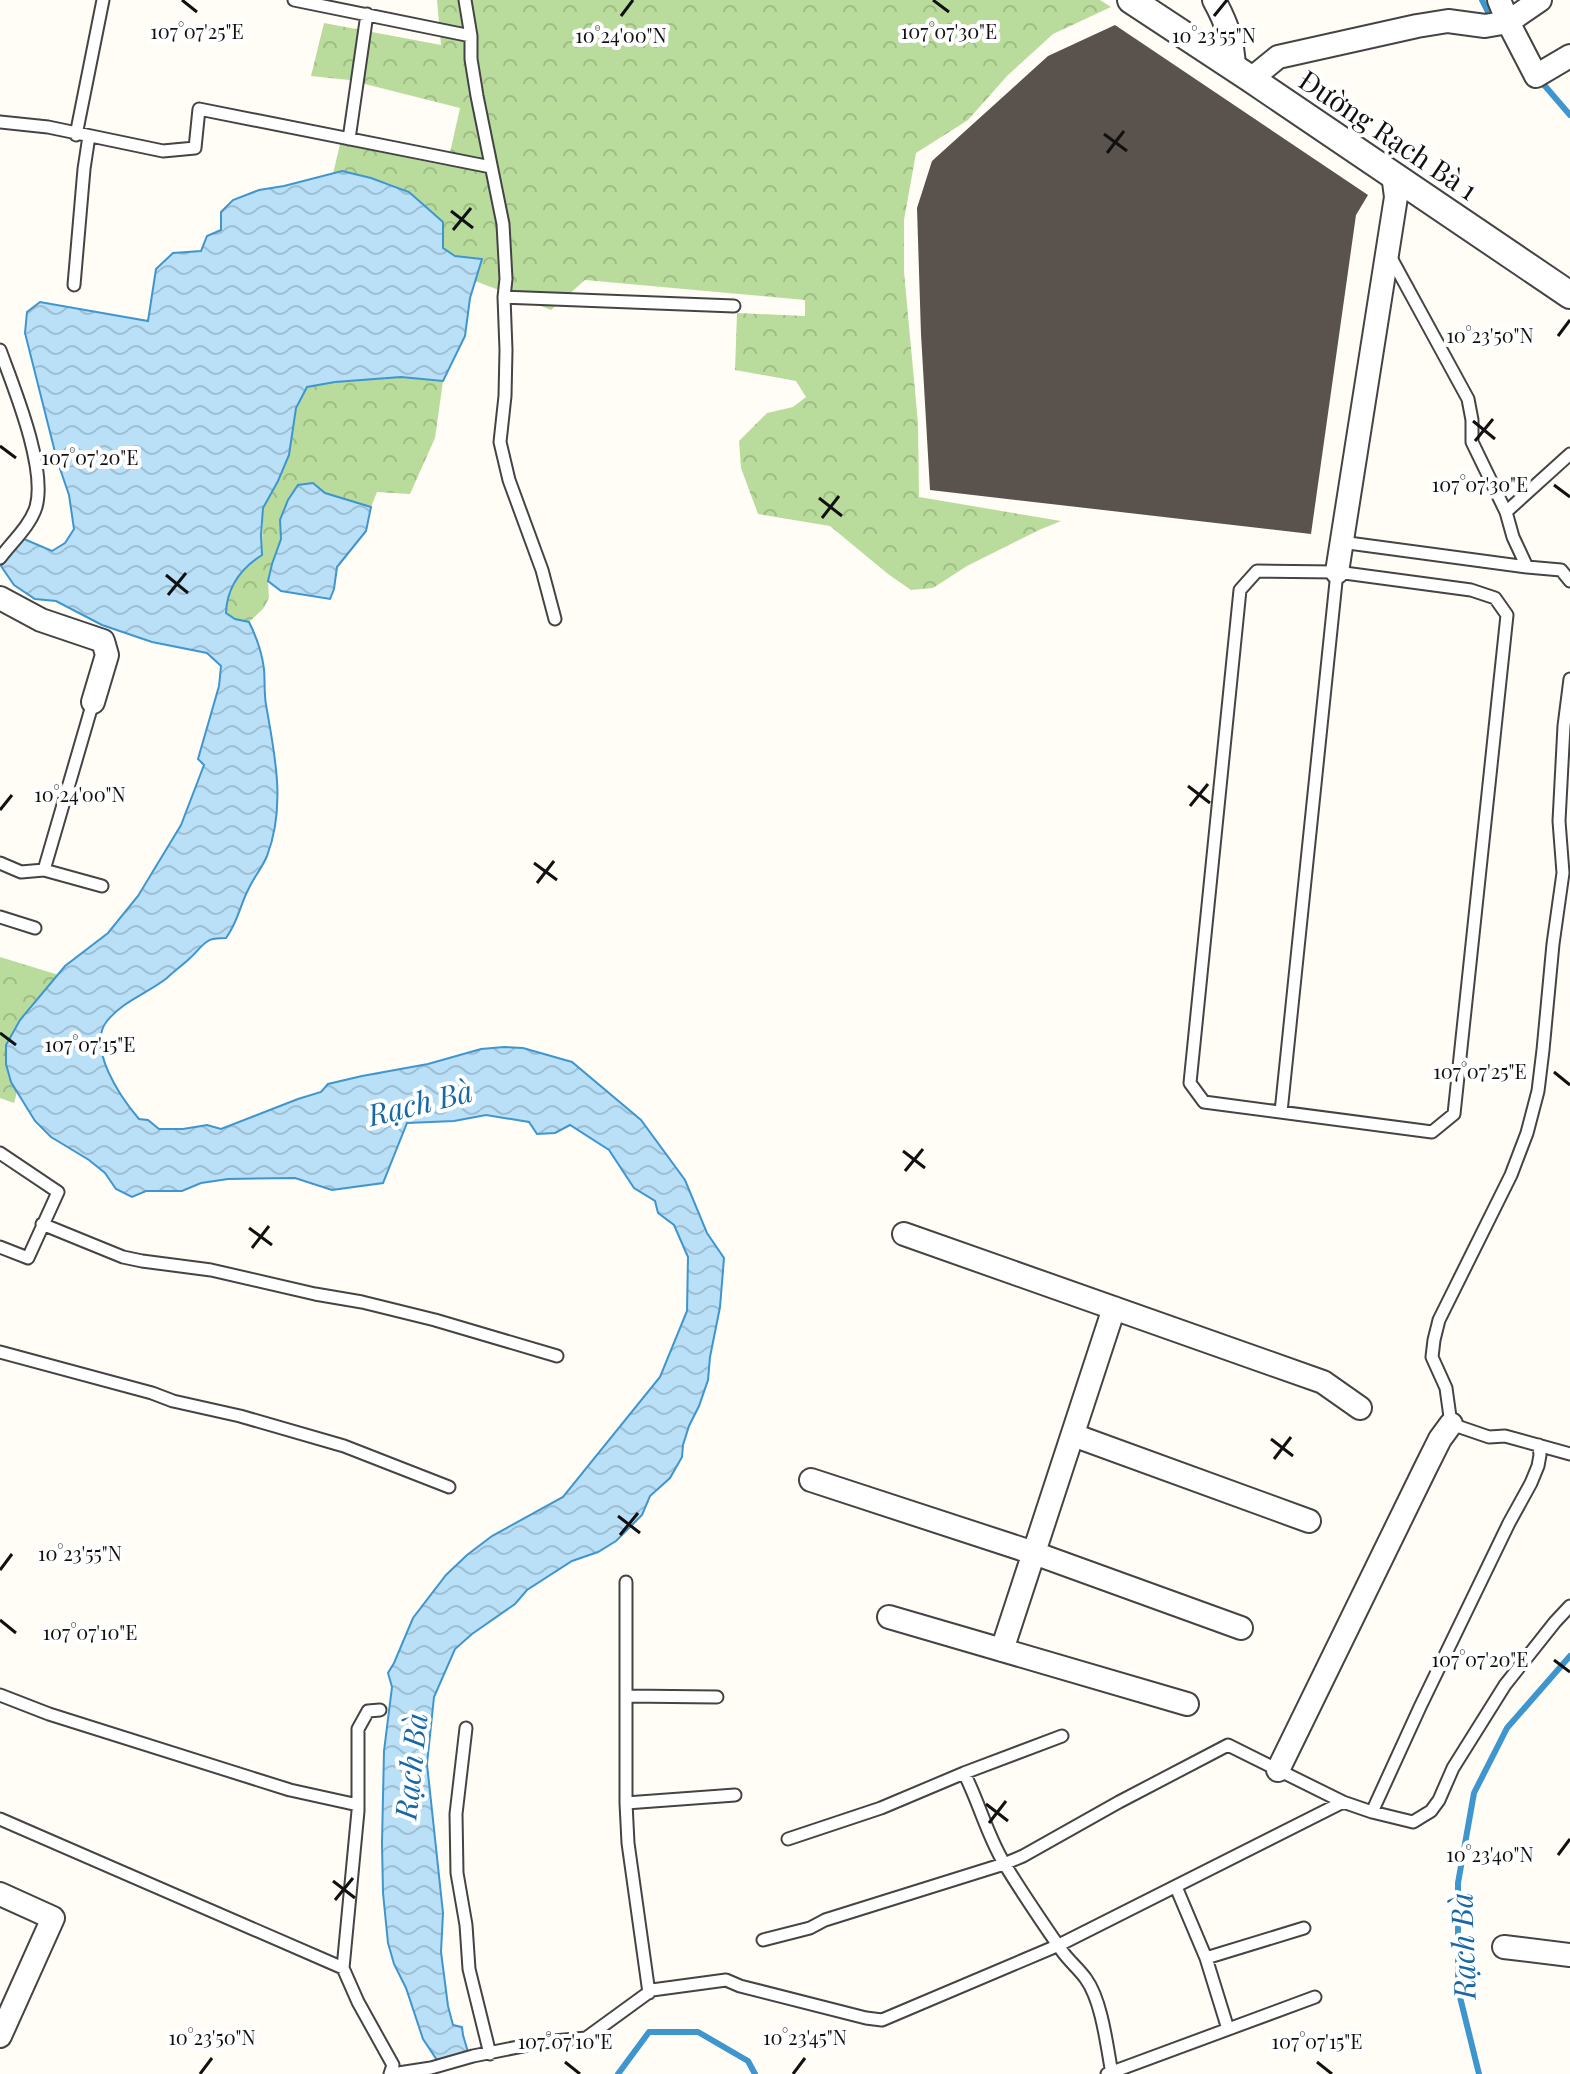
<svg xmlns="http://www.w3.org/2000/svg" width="1570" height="2074" font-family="'Playfair Display',serif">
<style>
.forest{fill:url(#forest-crowns)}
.water{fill:url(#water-waves);stroke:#3f96cf;stroke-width:2}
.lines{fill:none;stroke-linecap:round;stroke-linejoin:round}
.stream{stroke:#3f96cf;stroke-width:6}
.building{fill:#5a524d}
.service-casing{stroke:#444;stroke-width:15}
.minor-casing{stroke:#444;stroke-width:26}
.tertiary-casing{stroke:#444;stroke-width:30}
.service{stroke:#fff;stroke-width:11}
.minor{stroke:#fff;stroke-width:22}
.tertiary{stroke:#fff;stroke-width:26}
.ticks{fill:none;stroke:#111;stroke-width:3}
.labels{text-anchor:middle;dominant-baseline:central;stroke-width:8;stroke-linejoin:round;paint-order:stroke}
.street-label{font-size:28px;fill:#111;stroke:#fff}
.water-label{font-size:30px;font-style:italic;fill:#1768a6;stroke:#fff}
.ticks-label{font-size:20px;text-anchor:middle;fill:#111;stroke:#fff;stroke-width:8;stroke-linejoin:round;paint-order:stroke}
</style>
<defs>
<pattern id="forest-crowns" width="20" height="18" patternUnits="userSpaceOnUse" patternTransform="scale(2)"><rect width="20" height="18" fill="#b9dc9c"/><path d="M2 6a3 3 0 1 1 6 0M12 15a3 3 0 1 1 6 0" fill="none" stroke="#9ebc85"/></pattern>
<pattern id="water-waves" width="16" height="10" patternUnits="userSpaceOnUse" patternTransform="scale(2)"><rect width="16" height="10" fill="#b9e0f7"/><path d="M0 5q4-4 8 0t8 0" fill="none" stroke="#9ebfd3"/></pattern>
</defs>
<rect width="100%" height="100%" fill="#fffdf5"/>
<path class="forest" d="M437,0h663l11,7 -58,27 -46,42 -39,44 -52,33 -12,67v52l14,151 1,74 142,24 -22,9 -72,36 -34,22 -22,2 -23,-16 -58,-48 -72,-12 -17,-46 -2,-27 28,-28 26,-6 13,-10 -10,-16 -61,-11 2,-57 68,3v-16l-220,-20 -34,30 -76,-29 7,-22c-14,-1 -30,0 -40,-12 -13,-14 -19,-39 -32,-53 -10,-10 -63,-24 -77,-20l7,-30 107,22 13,-58 -111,-28 -38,-4 13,-53 117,22z
M402,377l41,4 -8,57 -25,56 -33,-2 -6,15 -46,-14 -12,-10 -33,37 1,19 -9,25 -4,17 1,17 -6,11 -14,13 -14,-3 -9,-6c1,-27 15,-44 36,-58l1,-47 15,-27 11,-26 7,-47 11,-21 28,-5z
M0,957l75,23 -49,79 -12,44 -14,-5z"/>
<path class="water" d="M342,171l29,7 38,14 34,30v26l12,8 27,3 -12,39 -5,38 -22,45 -42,-4 -66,5 -28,5 -11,21 -7,47 -11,26 -15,27 -2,27 1,20c-22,14 -35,32 -36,58l9,6 14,3c7,14 13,31 15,47 1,12 0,24 2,36 9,50 20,102 1,151 -5,12 -13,21 -18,32 -10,19 -10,32 -23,50 -6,0 -14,0 -18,3 -7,4 -12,12 -18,17 -7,7 -16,13 -23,20 -19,15 -44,23 -60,43 -21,26 14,77 32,98l9,1 11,9h24l24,-4 14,4 77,-30 23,-7 7,-8 34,-8 66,-12 53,-15 23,-2 19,1 49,14 69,58 44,60 22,53 17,25 -4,49 -10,50 -2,23 -9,26 -10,20 -6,19 -1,12 -12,21 -20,18 -8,19 -26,26 -18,11 -26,9 -45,29 -12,14 -43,30 -17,15 -21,48 -7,67 16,149 -2,39 7,54 5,19 9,2 1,8 5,17 -31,8 -14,-21 -17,-51 -12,-24 -6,-21 -5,-50 -1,-50 2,-92 8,-64 -4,-14 6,-10 19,-45 33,-43 21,-20 25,-19 71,-39 97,-120 27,-66 1,-54 -14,-32 -16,-12 -3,-12 -21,-13 -25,-38 -39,-25 -15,8 -18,1 -8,-12 -43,-7 -32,6 -47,2 -24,60 -51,7 -37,-12 -67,1 -27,4 -19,8h-36l-14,6 -16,-8 -11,-16 -16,-13 -38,-23 -16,-16 -24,-39 -5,-18v-19l14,-25 45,-54 43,-33 30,-37 43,-71 23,-60 -6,-6 21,-73 2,-20 -14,-13 -55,-11 -50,-17 -46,-24 -21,-2 -21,-14 -13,-19 23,-27 28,12 13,-8 9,-14 -5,-34 -12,-35 -32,-127 2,-21 13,-10 108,19 8,-52 17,-16 28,-2 6,-15 14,-6v-18l12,-12 26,-10 25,-4z
M313,483l12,10 46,14 -5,24 -29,36 -3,22 -4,10 -49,-8 -13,-10 4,-17 9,-25 -1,-19 8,-20 10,-15z"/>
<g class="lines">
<path class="stream" d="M1482,0l10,20
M1539,79l31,36
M618,2074l31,-42h49l50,29 7,13
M1479,2074l-21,-85v-106l16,-90 33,-65 63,-72"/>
</g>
<path class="building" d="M1115,25l253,170 -12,20 -45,319 -381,-44 -9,-156 -4,-126 15,-47 116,-105z"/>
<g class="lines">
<g class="service-casing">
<path id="service" d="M294,0l177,36
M465,0l6,36v23l6,37 26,128 3,55 -2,18 2,53 -1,46 -5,46 9,38 33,90 13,49
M0,122l48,5 115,24 32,-3 4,-39 292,58
M76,135l27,-135
M349,139l18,-125
M1390,256l78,143 4,21v22l34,70 7,25 14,30 34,3 9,11
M74,285l10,-116 5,-33
M504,297l230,9
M0,350c14,38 47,118 36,157 -6,19 -24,35 -36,51
M1506,512l64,-58
M1341,542l186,25
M1257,571l80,1 134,18 24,8 12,17 -53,499 -22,18 -228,-30 -14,-19 50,-493z
M1570,679l-6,47 -5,95 4,52 -10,71 -10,106 -5,41 -11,42 -16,42 -72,145 -5,20 -2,17 14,31 5,36 38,13 16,-1 65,18
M0,863l21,9 23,-2 58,16
M44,870l49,-168
M0,917l35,11
M1281,1112l56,-540
M0,1153l58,39 -30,66 -28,-11
M42,1224l81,33 19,4 69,9 104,24 47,8 73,18 122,36
M0,1352l152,41 21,8 67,15 104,30 105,41
M0,1695l49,19 241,76 68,15
M626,1696l91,1
M380,1710l-12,1 -10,18v82l-15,157 15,34 35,63 -3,9
M466,1728l-10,86 1,59 9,52 3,44 21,85
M964,1773c15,29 23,62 40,90 18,30 38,59 58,88 7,10 17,18 24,28 16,22 21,68 26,95
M626,1803v-221
M1372,1812l48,-105 89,-184 22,-40 7,-17 2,-11 -1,-10
M0,1819l343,149
M788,1839l93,-31 83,-35 98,-37
M1176,1887l30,71 22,71
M763,1940l47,-12 15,-8 179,-56 19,-8 96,-54 109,-57 115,57 29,10 41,10 18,-11 8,-11 14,-32 52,-83 50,-63 15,-16
M1206,1958l98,-30
M649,1993l-21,-150 -2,-40 109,-8
M392,2074l39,-6 42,-12 70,-14 43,-4 66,-48 74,-10 14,6 126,32 16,2 177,-75 284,-143
M1107,2074l208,-77"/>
</g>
<g class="minor-casing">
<path id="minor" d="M1214,0c13,24 19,41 20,68
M1499,0l9,22 32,-22
M1251,79l27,-22 139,-31 31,-5 37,5 23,-4 28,54 34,-20
M1337,572l59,-375 -3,-23
M0,598l41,22 62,21 4,14 -14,47
M904,1234l419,148 37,26
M1073,1435l236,86
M811,1480l223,73 207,75
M889,1617l298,87
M1002,1650l112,-342
M1278,1770l148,-303 14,-28 11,-15
M0,1894l53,24 -53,118
M1504,1947l66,8"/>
</g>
<g class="tertiary-casing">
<path id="tertiary" d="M1131,0l120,79 319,216"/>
</g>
<use href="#service" class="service"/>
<use href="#minor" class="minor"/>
<use href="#tertiary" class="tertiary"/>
</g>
<path class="ticks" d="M182,0l15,12M933,0l16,12M621,16l12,-16M1214,16l13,-16M1104,134l23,17M1107,153l17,-22M451,211l22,17M453,230l18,-22M1558,336l12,-16M1473,421l22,18M1475,441l18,-22M0,446l16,12M1554,485l16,12M819,498l23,18M822,518l17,-22M166,575l22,18M168,595l18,-22M1188,786l22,17M1190,806l18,-22M0,810l12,-15M534,863l23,17M537,883l17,-22M0,1033l16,12M1554,1072l16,13M903,1151l22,17M905,1171l18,-22M249,1228l23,17M252,1248l17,-22M1271,1439l22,17M1274,1459l17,-22M618,1516l22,17M620,1535l18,-22M0,1570l12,-16M0,1620l16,13M1554,1660l16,12M986,1804l22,17M989,1823l17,-22M1558,1855l12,-16M333,1881l22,17M335,1900l18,-22M565,2062l15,12M1317,2062l15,12M200,2074l12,-16M793,2074l12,-16"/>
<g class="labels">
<g class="street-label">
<text transform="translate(1389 134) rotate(34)">Đường Rạch Bà 1</text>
</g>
<g class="water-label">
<text transform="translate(420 1102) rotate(-14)">Rạch Bà</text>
<text transform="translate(410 1766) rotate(-84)">Rạch Bà</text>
<text transform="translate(1462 1946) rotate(-92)">Rạch Bà</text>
</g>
</g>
<g class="ticks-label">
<text x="197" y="39">107°07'25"E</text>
<text x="949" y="39">107°07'30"E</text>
<text x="621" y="43">10°24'00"N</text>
<text x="1214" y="43">10°23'55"N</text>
<text x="1490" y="343">10°23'50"N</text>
<text x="90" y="465">107°07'20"E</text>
<text x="1480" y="492">107°07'30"E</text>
<text x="80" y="802">10°24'00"N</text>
<text x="90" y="1052">107°07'15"E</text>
<text x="1480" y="1079">107°07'25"E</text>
<text x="80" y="1561">10°23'55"N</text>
<text x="90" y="1640">107°07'10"E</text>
<text x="1480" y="1667">107°07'20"E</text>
<text x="1490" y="1862">10°23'40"N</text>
<text x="212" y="2045">10°23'50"N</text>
<text x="805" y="2045">10°23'45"N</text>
<text x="565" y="2049">107°07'10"E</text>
<text x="1317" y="2049">107°07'15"E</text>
</g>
</svg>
